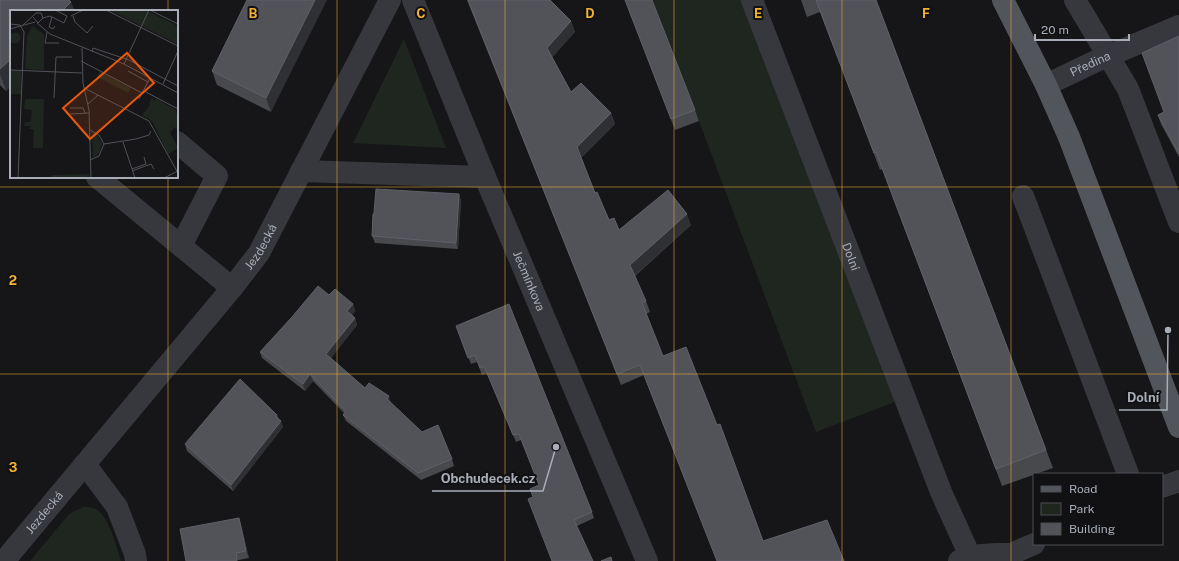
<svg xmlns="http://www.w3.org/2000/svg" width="1179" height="561" font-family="'Public Sans',sans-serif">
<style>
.green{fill:#1e261f}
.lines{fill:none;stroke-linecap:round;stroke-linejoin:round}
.minor{stroke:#37383d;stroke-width:22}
.major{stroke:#53555c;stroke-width:22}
.wall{fill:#47494d}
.shaded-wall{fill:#2f3033}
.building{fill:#525359;stroke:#5f6168}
.grid{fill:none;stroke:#f2b134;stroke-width:1;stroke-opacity:0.55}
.labels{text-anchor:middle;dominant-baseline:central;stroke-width:4;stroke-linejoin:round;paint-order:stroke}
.street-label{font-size:12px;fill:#a8adb8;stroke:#111113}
.inset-road{fill:none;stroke:#505258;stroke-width:1}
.view{fill:#e8590c;fill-opacity:0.15;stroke:#e8590c;stroke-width:2}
.inset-edge{fill:none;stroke:#a8adb8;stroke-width:2}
.grid-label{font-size:13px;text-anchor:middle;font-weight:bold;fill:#f2b134;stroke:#111113;stroke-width:4;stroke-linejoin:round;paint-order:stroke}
.leader{fill:none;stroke:#a8adb8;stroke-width:1.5}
.callout-dot{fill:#a8adb8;stroke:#111113;stroke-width:1.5}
.callout-label{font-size:13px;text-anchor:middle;font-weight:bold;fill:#a8adb8;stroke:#111113;stroke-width:4;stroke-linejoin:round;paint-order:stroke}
</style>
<rect width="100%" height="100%" fill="#161618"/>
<path class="green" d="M652,0h90l153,402 -79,30 -117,-311z
M404,39l42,109 -93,-5z
M83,507c5,0 9,0 13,2 13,8 21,38 25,52h-91l39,-47z"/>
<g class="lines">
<g class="minor">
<path id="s1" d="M413,0l72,177 162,384"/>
<path id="s2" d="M752,0l189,492 29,64"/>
<path d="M1075,0l53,89 51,133"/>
<path id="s3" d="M1046,85l48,-23 85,-36"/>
<path d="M177,142l40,34 -36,70"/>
<path d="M301,171l184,6"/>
<path d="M97,177l135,111"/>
<path d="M1023,196l105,278"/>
<path d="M85,464l32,43 18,47 1,7"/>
<path d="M1162,487l17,-6"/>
<path id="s4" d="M4,561l228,-273 27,-35 131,-253"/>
<path d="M959,561l11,-5 26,-2h15l23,-10"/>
</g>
<path class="major" d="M1003,0l43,85 23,52 110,290"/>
</g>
<path class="wall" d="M0,0l11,11v75l-5,5 -6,-6z
M247,0l24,112 -54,-27 -5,-14z
M467,0h83l21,21 4,11 -23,25 19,35 40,21 4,11 -34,34 14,35 14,27 10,10 72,-5 -56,51 11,25 4,11 -4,2 17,42 100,185 81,20h-127l-73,-186 -23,10z
M625,0l70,110 4,11 -24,9z
M801,0h75l177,468 -51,18 -120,-317 -2,1 -60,-158 -13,5z
M1179,36v121l-18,-33 -3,-9 6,-3z
M459,194l2,7 -3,48 -83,-6 -3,-7z
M353,304l2,7 -3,4 3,3 2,7 -26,33 34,30 26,15 31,29 30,27 2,7 -33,14 -75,-59 -3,-6 1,-2 -31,-32 -8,10 -43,-33 -2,-6z
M456,326l136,186 2,6 -17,8 -44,-29 6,-12 -18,-45 -5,2 -29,-69 -5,2 -5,-13 -6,2z
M277,415l6,12 -50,64 -46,-40 -2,-7z
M239,518l2,7 8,33 -10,2 -53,1z"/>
<path class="shaded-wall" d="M315,0h12l-56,112 -5,-14z
M71,2l4,9h-13z
M571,21l4,11 -24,27 -4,-11z
M11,59v27l-5,5 -6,-17v-5z
M611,113l4,11 -34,34 -4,-11z
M459,194l2,7 -3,48 -2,-6z
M687,214l4,11 -57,51 -4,-11z
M353,304l2,7 -5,6 -3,-6z
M355,318l2,7 -28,36 -3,-7z
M310,374l3,7 -8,10 -2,-7z
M389,396l2,7 -4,-4z
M281,421l2,6 -50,64 -2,-6z
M239,518l2,7 8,33 -3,-7z"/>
<path class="building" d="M0,0h69l2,2 -9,9h-51v48l-11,10z
M247,0h68l-49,98 -54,-27z
M468,0h82l21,21 -24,27 24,44 10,-9 30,30 -34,34 18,46 2,-1 12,28 5,-2 5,12 49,-40 19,24 -57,51 16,36 -4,2 21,53 23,-9 31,78 3,-1 43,117 64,-21 17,41h-127l-77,-196 -23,9z
M625,0h27l43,110 -24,9z
M816,0h60l170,450 -50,19 -120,-317 -2,1z
M1179,36v118l-21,-39 6,-3 -22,-59z
M376,189l83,5 -3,49 -84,-7 1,-22 1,-1z
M318,286l11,9 6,-6 18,15 -6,7 8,7 -29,36 39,34 4,-5 20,13 -2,3 35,33 16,-7 14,34 -34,14 -75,-58 3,-4 -36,-37 -7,10 -43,-32 32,-35z
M509,304l83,208 -18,8 19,41h-41l-24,-62 5,-2 -3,-8 9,-4 -20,-51 -6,1 -29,-69 -4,2 -5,-13 -7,3 -12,-32z
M240,379l37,36 -1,2 5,4 -50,64 -46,-41z
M239,518l7,33 -10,2 1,8h-51l-6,-32z
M611,557l1,4h-11z"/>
<path class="grid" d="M168,0v11M337,0v561M505,0v561M674,0v561M842,0v561M1011,0v561M168,177v384M0,187h1179M0,374h1179"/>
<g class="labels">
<g class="street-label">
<text stroke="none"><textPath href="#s3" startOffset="49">Předina</textPath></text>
<text stroke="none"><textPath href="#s4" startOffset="406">Jezdecká</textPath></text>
<text stroke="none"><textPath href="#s2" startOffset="275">Dolní</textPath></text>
<text stroke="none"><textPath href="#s1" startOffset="304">Ječmínkova</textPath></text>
<text stroke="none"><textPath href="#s4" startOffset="63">Jezdecká</textPath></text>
</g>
</g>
<g transform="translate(10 10)">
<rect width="168" height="168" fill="#161618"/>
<path d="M100,0h35l33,16v18zM22,16l12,8v36l-19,-1 2,-32zM-0.5 28a5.5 5.5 0 1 1 11 0a5.5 5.5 0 1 1-11 0ZM0,61h11v23h-11zM90,62l31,16 -3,5 -31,-16zM142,87l2,5 1,-4 21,12v4l2,-3v18l-7,-2 3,2 -4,3 8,16 -10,6 -16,-33 -10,-6 8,-10 -1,-1zM15,89h19l-1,49h-10l1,-19h-5l3,-3h-8l1,-4h6l1,-12 -8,-1zM82,122l4,1 6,11 -3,9 -6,5zM79,164v4h-38l1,-3z" fill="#1e261f"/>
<path class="inset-road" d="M96,0l72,36M140,0l28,14M61,6l12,-6M63,6l2,6 12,11 6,-7M42,7l-3,10 4,2 2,-3M33,8l7,-2 14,7 3,-7 -12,-6M27,13l13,11 74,30 54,29M0,14l10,1 4,7 -6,146M12,16l14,-13h5l2,5 -5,5 -5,-6M0,19l25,-7M37,22l-2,11h14M72,38l1,35 6,27 2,68M82,42l1,-4 36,12 49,26M71,51l61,32M114,54l25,-54M0,60l72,3M118,61l20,11M153,74l15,-33M74,78l65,33 29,52M134,81l34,18M44,88l2,-41h16M129,89l11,-21M78,94l10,-9M60,98h13l2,5M60,104l19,-1M80,120l9,5 5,9 -5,12 -9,4M113,132l12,36M94,134l32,-5 13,-4 2,-4M122,159l14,-5 -2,-7M122,161l19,-7 3,5M154,168l14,-7"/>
<path class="view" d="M117,43l27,30 -64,56 -27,-31z"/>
<rect width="168" height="168" class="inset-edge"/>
</g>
<g class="grid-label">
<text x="253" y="18">B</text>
<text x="421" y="18">C</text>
<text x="590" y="18">D</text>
<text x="758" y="18">E</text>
<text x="926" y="18">F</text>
<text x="13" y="285">2</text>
<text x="13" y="472">3</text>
</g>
<path class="leader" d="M1168 330L1167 410H1119M556 447L543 491H432"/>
<g class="callout-dot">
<circle cx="1168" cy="330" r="4"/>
<circle cx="556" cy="447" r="4"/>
</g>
<g class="callout-label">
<text x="1143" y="402">Dolní</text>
<text x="488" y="483">Obchudecek.cz</text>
</g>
<rect x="1033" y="473" width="130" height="72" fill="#111113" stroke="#4d4f55"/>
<rect x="1041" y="486" width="20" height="6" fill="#53555c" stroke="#4d4f55"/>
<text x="1069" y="493" font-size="12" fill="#a8adb8">Road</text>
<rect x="1041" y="503" width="20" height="12" fill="#1e261f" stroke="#4d4f55"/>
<text x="1069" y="513" font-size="12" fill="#a8adb8">Park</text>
<rect x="1041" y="523" width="20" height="12" fill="#525359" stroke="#4d4f55"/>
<text x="1069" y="533" font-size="12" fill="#a8adb8">Building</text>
<path d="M1035 34v6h94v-6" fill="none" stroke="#a8adb8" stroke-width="2"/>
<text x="1041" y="34" font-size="12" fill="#a8adb8" stroke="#111113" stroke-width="3" paint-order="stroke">20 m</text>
</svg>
